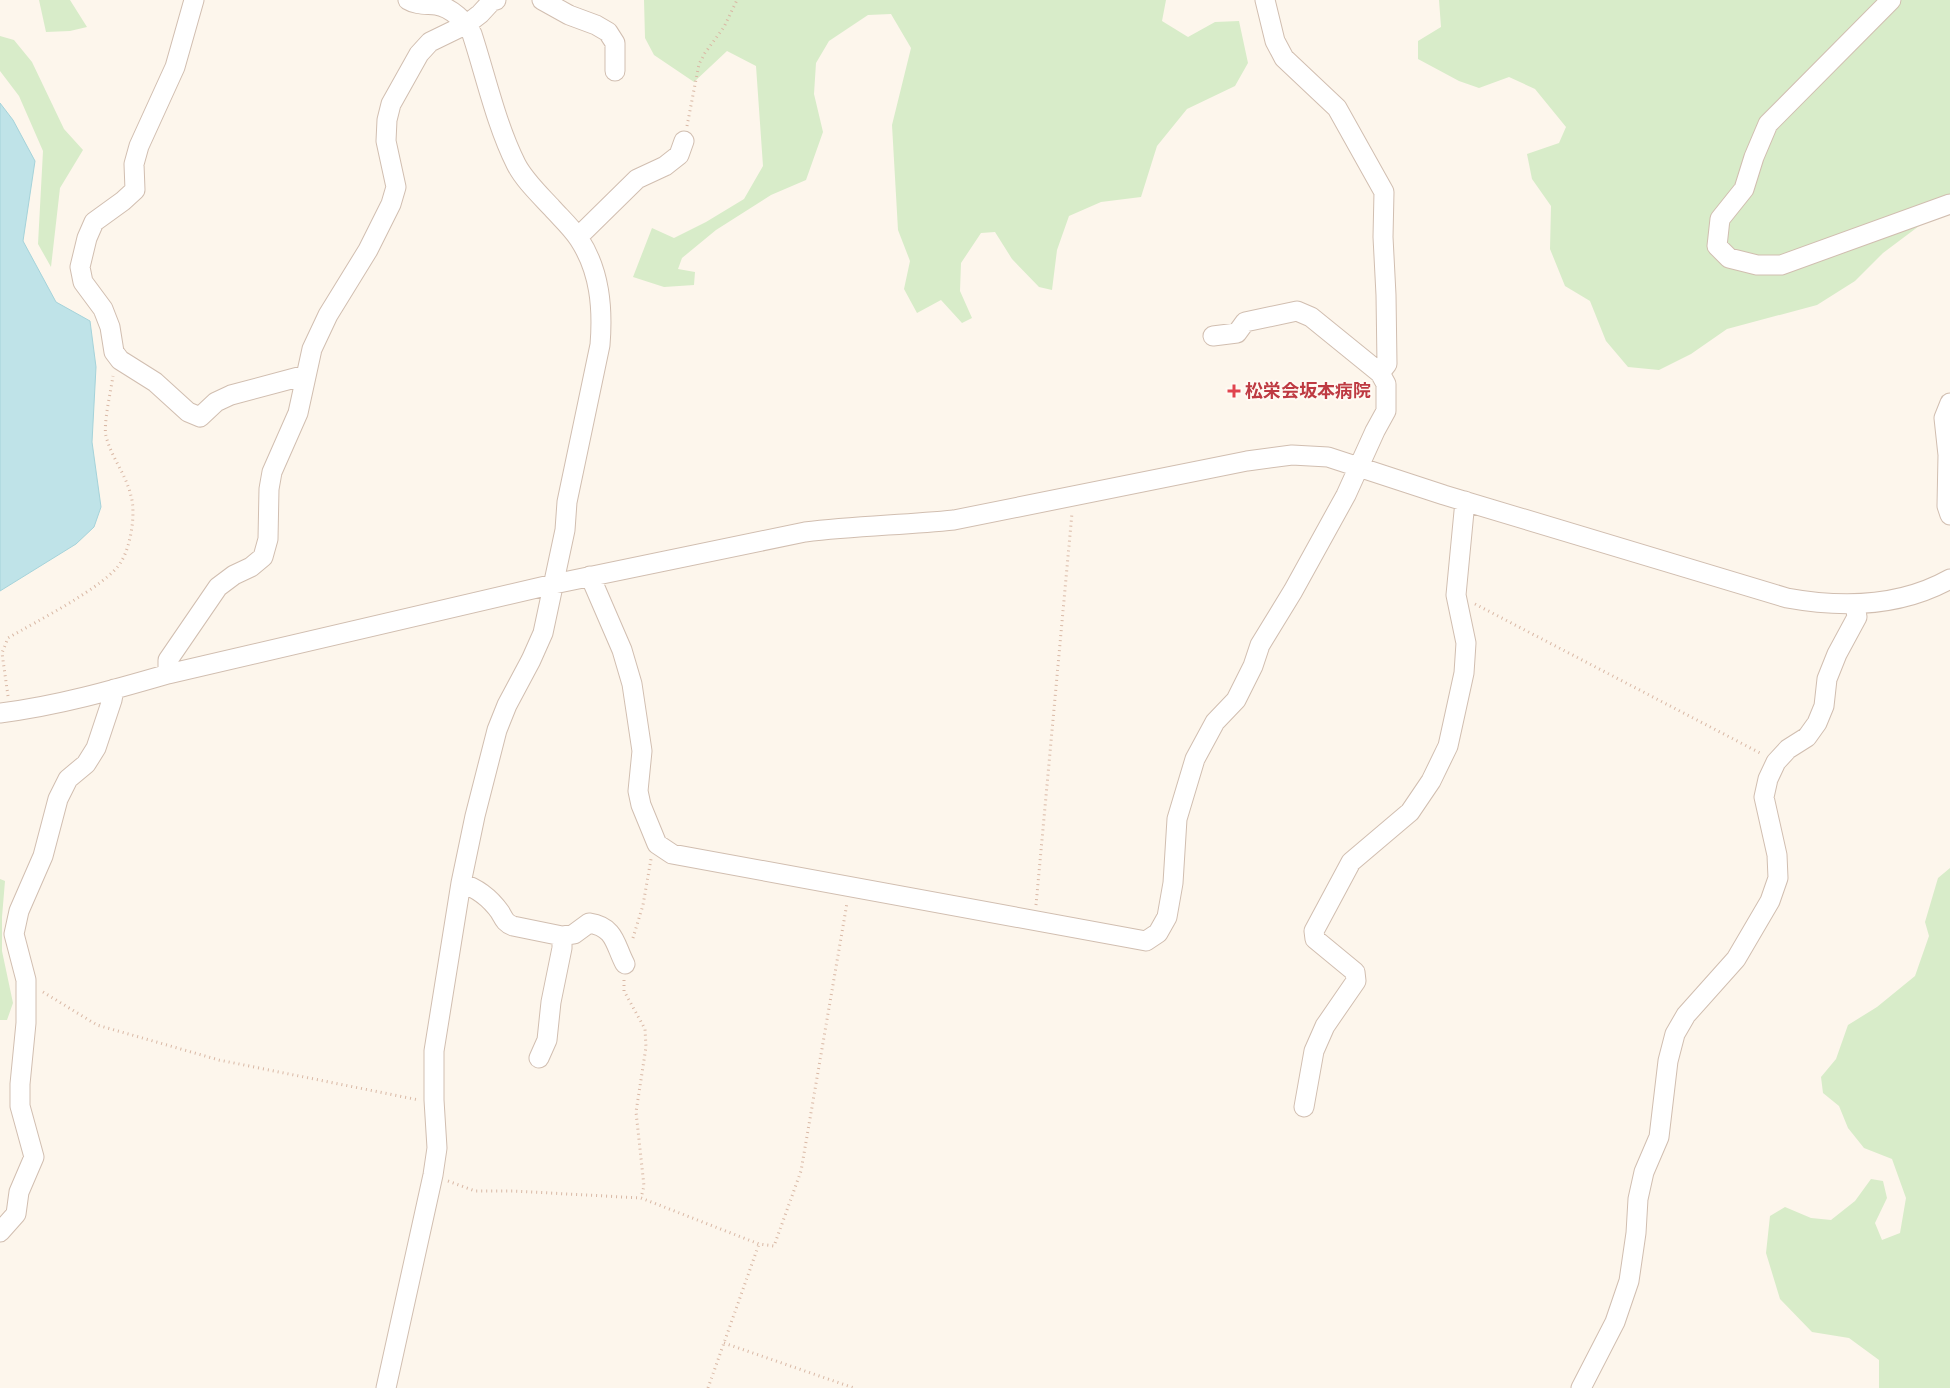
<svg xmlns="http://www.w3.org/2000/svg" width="1950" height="1388" font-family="'Source Sans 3','Noto Sans JP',sans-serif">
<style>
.green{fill:#d8ecc9}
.water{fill:#bfe3e8;stroke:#a5d3da}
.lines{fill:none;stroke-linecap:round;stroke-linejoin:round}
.minor-casing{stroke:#d1beb0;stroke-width:21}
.path{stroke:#d9b8a5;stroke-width:3;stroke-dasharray:1 4;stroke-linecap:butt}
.minor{stroke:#fff;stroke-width:19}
.health-dot{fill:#e0444e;stroke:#fffaf3;stroke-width:2}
.labels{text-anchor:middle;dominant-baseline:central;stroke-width:4;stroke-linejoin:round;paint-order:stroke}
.health-label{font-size:18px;font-weight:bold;fill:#be3a42;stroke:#fffaf3;text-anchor:start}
</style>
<rect width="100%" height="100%" fill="#fdf6ec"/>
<path class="green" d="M39,0h31l17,27 -17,4 -24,1z
M644,0h522l-4,21 26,16 27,-15 24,-1 9,42 -13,23 -48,23 -30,37 -16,51 -40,5 -32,14 -12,34 -5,40 -13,-3 -27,-28 -17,-27 -14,1 -20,30 -1,28 12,27 -10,5 -21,-23 -24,13 -13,-24 6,-28 -12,-31 -6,-105 19,-77 -20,-34 -23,1 -39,26 -13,22 -2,31 9,38 -17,48 -35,15 -55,35 -34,28 -4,11 17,3 -1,13 -30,2 -31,-10 19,-49 22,10 32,-16 38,-23 19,-33 -7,-100 -29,-15 -33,31 -40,-27 -9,-17z
M1439,0h511v194l-27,29 -40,30 -28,28 -38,24 -90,24 -36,25 -32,16 -31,-3 -22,-26 -16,-40 -25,-15 -15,-37 1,-43 -19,-27 -5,-25 32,-11 7,-16 -31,-38 -26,-12 -30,11 -20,-7 -41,-22v-18l23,-14z
M0,36l14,4 18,22 32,67 19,21 -23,38 -9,79 -13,-23 5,-93 -24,-55 -19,-25z
M1950,868v520h-71v-28l-30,-22 -37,-6 -32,-33 -14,-46 4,-37 15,-9 26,11 20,2 24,-19 16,-22 12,2 4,17 -12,25 7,17 18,-7 6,-35 -14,-39 -28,-11 -16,-20 -9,-22 -16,-13 -2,-16 15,-18 12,-34 29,-18 38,-31 14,-40 -4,-14 13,-44z
M0,879l5,2 -3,36v34l11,52 -6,17h-7z"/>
<path class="water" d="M0,103l13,17 22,41 -12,80 33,61 34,19 6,46 -4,75 9,65 -7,20 -18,17 -76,47z"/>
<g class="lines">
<g class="minor-casing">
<path id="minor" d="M194,0l-19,67 -36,79 -5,18 1,26 -12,11 -29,21 -7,16 -7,29 3,15 20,27 7,18 4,25 6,8 35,22 33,30 12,5 16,-15 15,-7 75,-20
M542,0l27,15 27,10 12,7 7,11v28
M1265,0l10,41 9,17 53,50 47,84 -1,45 3,58 1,69 -7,9
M1891,0l-123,124 -14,33 -10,32 -24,30 -3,27 12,12 28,7h24l169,-61
M578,237l59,-58 28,-13 14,-11 5,-14
M1950,403l-6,15 4,37 -1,51 3,9
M590,576l32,74 10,34 10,67 -4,40 3,14 16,39 15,10 474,87 12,-8 9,-16 6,-34 4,-64 18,-60 20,-37 21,-22 17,-34 7,-21 33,-54 53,-96 29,-64 11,-20v-27l-6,-11 -69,-56 -14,-6 -52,11 -8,11 -24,3
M168,674v-14l50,-73 16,-12 17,-8 12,-10 5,-18 1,-50 3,-17 26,-59 14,-64 16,-34 40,-65 23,-46 5,-17 -10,-46 1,-21 4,-16 28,-50 11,-12 37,-18 13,-10 12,-13 4,-1
M0,713c57,-7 113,-23 168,-39l386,-90 251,-52c49,-6 99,-7 149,-12l293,-59 45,-6 36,2 116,38 343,103c55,10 113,9 163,-19
M461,883c16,5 29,15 39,29 4,7 5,11 13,14l49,10 12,-2 15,-11c27,4 26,23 36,41
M539,1058l8,-18 4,-38 11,-54v-12
M1304,1107l10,-56 11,-25 31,-45 -1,-9 -40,-33 -1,-8 37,-69 59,-50 21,-31 17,-35 16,-73 2,-30 -10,-48 9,-94
M0,1232l16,-18 3,-22 15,-35 -14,-51v-22l6,-61v-43l-12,-46 5,-23 24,-55 15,-57 10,-20 18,-15 10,-16 16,-48 2,-11
M386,1388l47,-213 4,-27 -3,-48v-49l27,-168 14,-67 22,-86 10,-25 24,-45 12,-27 22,-103 2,-28 33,-157c3,-37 0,-74 -21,-106 -7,-11 -18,-21 -27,-31 -12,-13 -28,-28 -36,-44 -20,-40 -30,-87 -44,-130 -6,-12 -21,-27 -36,-29 -10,-1 -20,0 -28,-5
M1581,1388l34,-66 14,-41 7,-48 2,-34 6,-27 15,-35 9,-76 7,-27 11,-19 50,-56 34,-58 8,-23 -1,-23 -13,-58 4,-18 8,-17 12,-13 19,-12 10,-14 7,-17 3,-27 10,-25 20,-37 -2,-12"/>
</g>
<path class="path" d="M687,126l12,-62 6,-11 19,-26 13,-27
M1475,604l287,150
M8,696l-6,-43 6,-15c27,-16 99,-52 113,-76 10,-16 15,-49 10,-66 -5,-22 -20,-39 -25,-60 -3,-11 5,-46 7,-60
M1036,905l36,-392
M633,938l10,-33 8,-46
M624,980v11l21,38 1,18 -10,65 8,74 -3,12
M43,992l54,33 122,35 200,40
M448,1181l27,10h38l128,7 118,46 15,2 27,-75 46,-268
M724,1343l130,45
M708,1388l51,-144"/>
<use href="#minor" class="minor"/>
</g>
<path class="health-dot" d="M1231.5 383.5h5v5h5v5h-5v5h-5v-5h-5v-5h5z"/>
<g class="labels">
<g class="health-label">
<text x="1245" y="391">松栄会坂本病院</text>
</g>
</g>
</svg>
